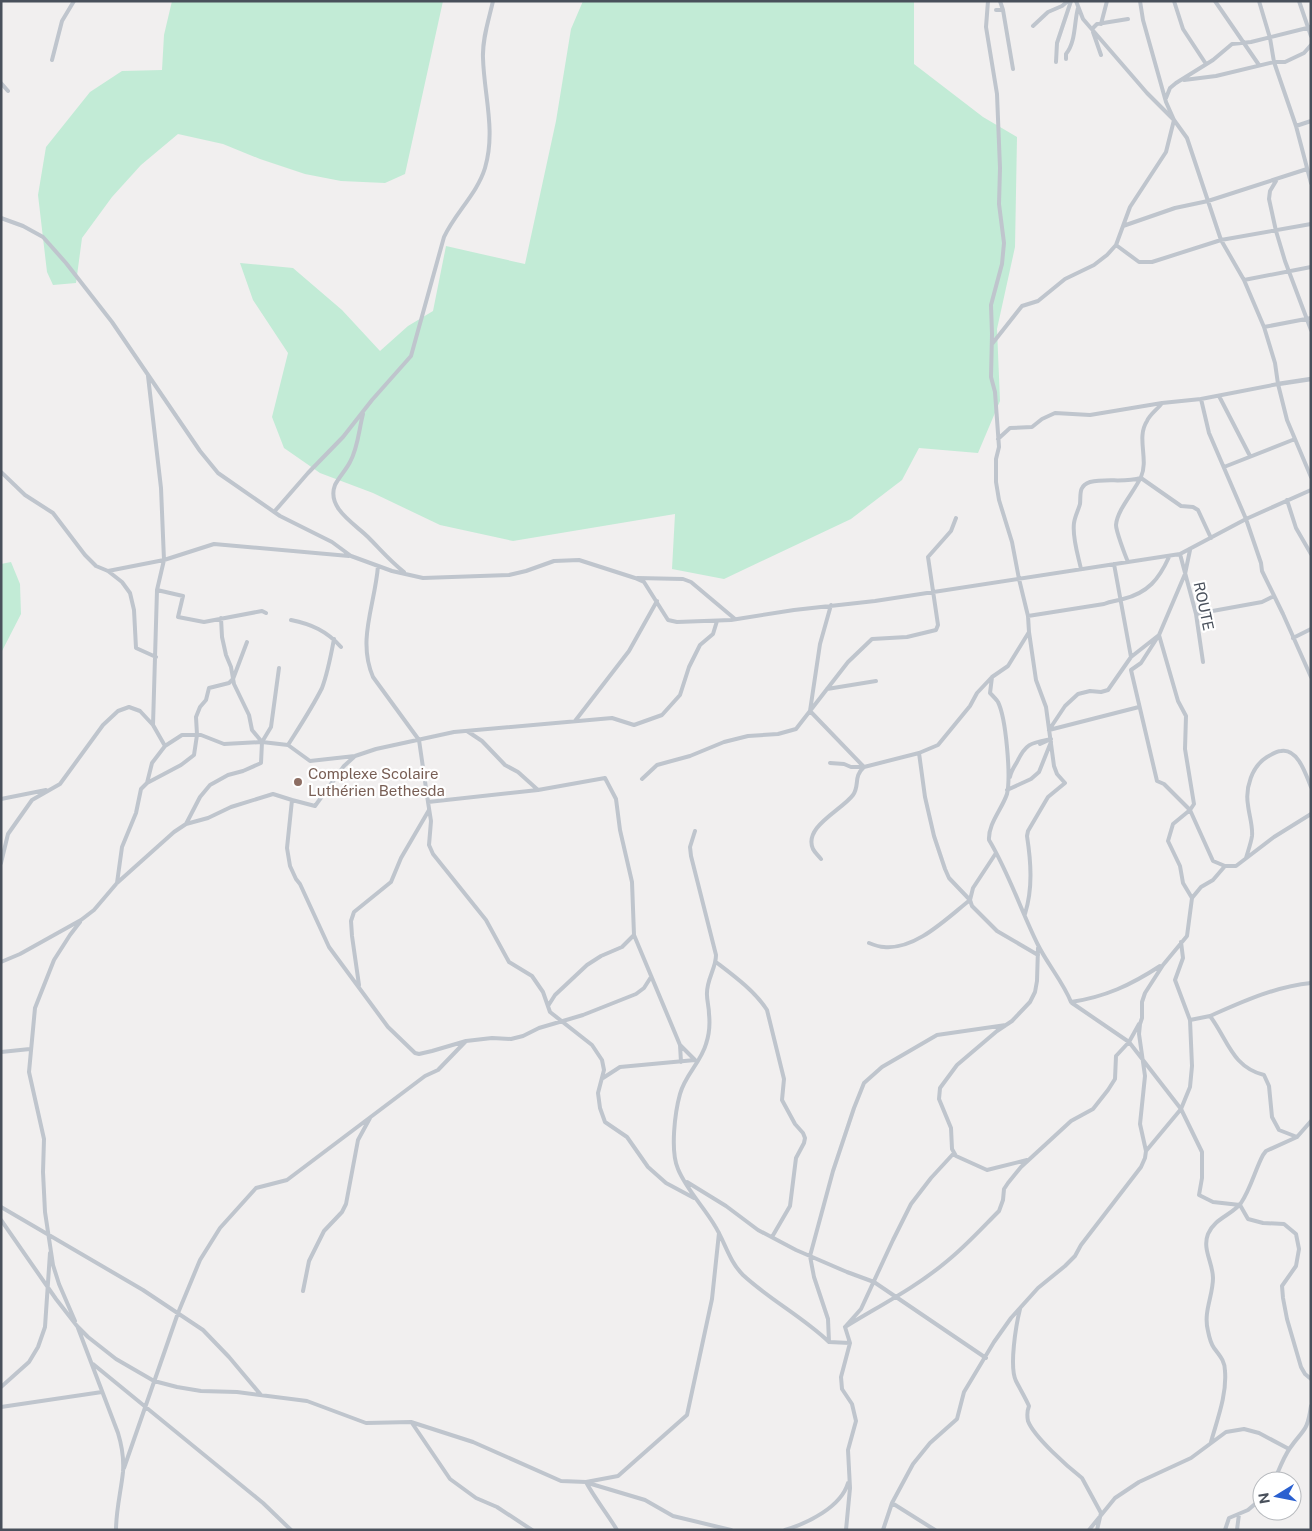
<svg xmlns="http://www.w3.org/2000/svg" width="1312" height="1531" font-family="'Public Sans',sans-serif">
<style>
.green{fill:#c2ebd6}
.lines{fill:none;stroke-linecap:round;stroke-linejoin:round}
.minor{stroke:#bfc5cd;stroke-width:4}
.tertiary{stroke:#bfc5cd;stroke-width:4.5}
.education-dot{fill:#8d6e63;stroke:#fff;stroke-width:2}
.labels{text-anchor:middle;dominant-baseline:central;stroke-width:4.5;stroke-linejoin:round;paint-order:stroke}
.street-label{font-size:15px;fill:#49505b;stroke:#fff}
.education-label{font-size:15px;fill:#785e54;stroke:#fff;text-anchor:start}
</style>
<rect width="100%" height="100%" fill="#f1efef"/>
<path class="green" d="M172,1h271l-38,173 -20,9 -44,-2 -36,-7 -45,-15 -37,-15 -45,-10 -37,31 -29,32 -30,41 -6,45 -23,2 -6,-13 -9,-77 8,-48 44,-55 32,-21 40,-1 2,-35z
M583,1h331v63l69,53 34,20 -2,110 -18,82 3,72 -22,52 -59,-5 -17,32 -51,39 -127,60 -52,-10 3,-55 -162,27 -73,-16 -67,-32 -53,-20 -36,-25 -12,-31 16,-64 -35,-53 -13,-37 53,5 49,42 38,41 28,-25 25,-15 13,-65 79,18 31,-143 15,-92z
M11,562l9,22 1,30 -20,39v-89z"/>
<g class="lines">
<path class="minor" d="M1000,1l3,9
M1140,1l3,19 23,82 8,18 13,18 34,102 23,40 20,47 11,36 3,21 9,36 24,57
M1174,1l9,28 23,35
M1215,1l44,64
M1259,1l11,37 4,24 22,64 15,57
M1299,1l12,35
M996,10h7l10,59
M1101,24l6,-23
M1033,26l15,-14 14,-6 6,-5
M1092,29l5,-5 31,-5
M1093,32l8,23
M1066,59v-5c10,-12 8,-32 12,-46
M52,60l10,-39 12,-20
M1056,62l1,-19 14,-42
M1184,80l32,-4 58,-14h11l19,-9 7,-8
M1,83l7,8
M1166,98l4,-10 6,-5 37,-23 19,-16 19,-2 60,-15
M1296,126l15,-5
M1276,181l-6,10 -1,8 7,32 9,30 26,69
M1,218l22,8 20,11 23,26 46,59 88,129 18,22 62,43 52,26 19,14 41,15 31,7 86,-3 17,-4 28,-10 25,-1 56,18 9,4 24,38 9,2 54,-2 63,-10 81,-9 305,-47 66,-35 65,-29
M1123,226l52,-18 33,-7 99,-32
M1116,245l23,17h13l69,-22 90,-16
M1244,280l67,-13
M1264,327l47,-9
M992,344l30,-38 16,-5 27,-22 29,-14 13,-10 9,-10 14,-38 36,-55 8,-32 -27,-27 -64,-74 -7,-18
M1219,396l31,60
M1201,399l8,34 37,86 15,44 1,8 21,43 28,63
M363,414c-4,15 -5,34 -13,48 -4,8 -11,15 -15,23 -9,23 20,39 33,52 12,12 22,24 36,35
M998,439l12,-11 22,-1 10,-8 13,-6 35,2 72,-12 39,-4 77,-15
M1224,467l71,-28
M1,472l24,23 28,18 32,42 11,11 12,5 14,11 8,11 4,17 2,38 20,9
M1287,500l9,28 15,26
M274,512l34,-39 35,-36 29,-37 39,-44 33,-119c11,-24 33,-43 41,-69 11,-37 -1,-73 -2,-110 -1,-19 6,-39 10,-57
M1190,550l-5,24 -26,61 -18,28 -10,7 26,111 7,3 26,26 23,51 12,5h11l38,-29 37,-23
M1180,554l16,60 7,48
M1128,562c-3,-7 -12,-31 -12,-37 1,-15 18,-33 25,-48 8,-18 -5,-39 6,-56 3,-7 11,-12 15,-18
M1114,564l17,93
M378,566c-3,39 -21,74 -5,111l46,63 9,62 3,19 -2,24 4,9 53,66 23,42 23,14 11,16 7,20 42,33 10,15 2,10 -6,23 2,15 5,14 22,15 21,30 18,16 28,15
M1081,569c-3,-14 -9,-32 -7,-46 1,-7 4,-12 6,-19 1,-9 -2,-18 10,-22 17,-4 34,1 51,-4l40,28 12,1 5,3 13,28
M108,571l56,-11 50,-16 135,12
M637,578l46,1 8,3 44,37
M157,590l26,6 -5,21 26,5 58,-11 4,2
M831,605l-11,39 -10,67 54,56
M1196,614l66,-12 12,-6
M1028,616l76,-12c7,-3 12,-3 19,-5 25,-6 36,-20 46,-42
M291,620c20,4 36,11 50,27
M1293,638l18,-9
M992,677l-2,16c3,3 6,6 8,9 8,16 13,74 9,92 -5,15 -19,30 -18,46 20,33 32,71 49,105 10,20 25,37 33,57 34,-5 60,-17 89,-36
M827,689l49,-8
M575,721l54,-70 28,-50
M1049,730l16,-24 13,-12 12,-3 11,1 7,-2 23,-33 28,-22 19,66 8,15 -1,33 9,55 -4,6 -17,14 -5,17 12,25 3,17 9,15
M1049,730l90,-23
M467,731l15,10 23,24 13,7 20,18
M262,742l9,-15 8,-59
M288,745c12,-19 24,-37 34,-57 6,-16 9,-33 12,-49
M165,746l17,-11h19l23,9 38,-2 -10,-12 -3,-15 -15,-31 -3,-17 -5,-12 -4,-18 -1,-19
M354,757l-10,9 -29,40 -23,-6 -5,48 3,18 6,13 4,5 29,63 59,80 27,26 4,1 13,-3 34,-10 26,-3 19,1 12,-3 16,-8 44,-13 53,-21 8,-6 7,-11
M830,763l14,1 7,3h13l55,-14 19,-8 32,-39 7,-13 15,-16 16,-11 21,-34 -1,-16 -9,-37 -7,-37 -13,-42 -3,-18v-23l3,-12 -4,-55 -4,-15 1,-43 -1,-29 11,-41 2,-21 -5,-39 1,-36 -3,-74 -11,-67 2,-26
M1010,777c1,-6 4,-10 7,-15 9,-19 14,-19 34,-23l-11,5
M642,779l15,-14 33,-9 34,-14 24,-6 30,-2 18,-5 52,-67 24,-23 35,-2 29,-7 2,-5 -10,-68 23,-26 5,-13
M147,783l34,-18 13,-10 3,-20 -1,-18 4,-10 6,-7 3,-12 20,-5 4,-4 14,-37
M1007,790l24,-11 8,-7 12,-30
M1,799l45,-9
M428,802l110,-12 67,-12 11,21 4,31 12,52 2,53 46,110 17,17
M186,824l22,-6 23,-11 42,-13 19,6
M695,831l-5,16 1,9 25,99c0,14 -10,25 -9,40 0,6 2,12 2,19 1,9 0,21 -3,30 -5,18 -21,31 -26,50 -5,18 -10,57 -2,75 8,20 26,38 37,57 10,16 14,35 28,49 27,25 60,42 86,67l21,1 -9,34 1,12 10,15 4,17 -8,29 2,38 -4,42
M996,853l-23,35 -3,12 2,6 25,25 41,24
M1246,858c2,-7 5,-15 6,-22 1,-10 -3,-21 -4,-31 -3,-17 4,-39 19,-48 4,-2 9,-6 14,-6 17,-3 25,24 30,36
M821,859c-2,-3 -6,-6 -8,-10 -10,-22 29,-39 40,-54 7,-10 0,-18 11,-28
M1,863l7,-29 24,-34 28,-16 43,-59 15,-14 11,-4 11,4 13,14
M117,883l5,-36 14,-34 5,-24 6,-6 5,-20 13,-17 -12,-21 4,-135 7,-30 -3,-72 -13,-112
M1025,914c8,-26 6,-52 2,-78l1,-5 20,-34 17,-14 -8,-9 -3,-8 -8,-59 -10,-27 -7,-48
M869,943c5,2 10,4 15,4 32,3 63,-29 86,-47l-21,-22 -4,-9 -11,-33 -9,-39 -6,-44
M1,962l19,-8 61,-34 13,-10 23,-27 57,-51 12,-8 14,-27 10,-12 18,-10 15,-4 18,-8 1,-21 26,3 22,16 45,-5 21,-7 78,-17 158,-14 22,7 28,-10 18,-20 9,-28 11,-22 13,-11 4,-13
M716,962c17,13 39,29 51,48l17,69 -2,21 13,24 8,9 2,5 -1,5 -8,15 -6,48 -18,31
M359,985l-7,-49 -1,-15 3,-9 37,-30 10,-24 28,-48
M1072,1003l57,39 52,67 21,43v26l-3,17 14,7 27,3
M548,1006l7,-11 32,-30 14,-9 21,-9 12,-12
M1210,1016c34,-15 64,-29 101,-33
M1190,1020l20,-4c18,24 22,51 54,59l5,11 3,31 7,13 18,7
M680,1045l1,17
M1,1052l29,-3
M603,1078l17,-11 75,-7
M1146,1151l35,-42 9,-22 2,-21 -2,-46 -15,-40 8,-22 -2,-16
M1027,1160l-40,10 -31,-14 -4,-7 -1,-21 -12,-29 1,-11 17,-23 40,-34 15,-10 18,-19 5,-10 2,-11 1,-33
M687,1182l39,24 32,24 38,20 51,22 27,10 112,76
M1240,1205l8,14 15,4 21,1 12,10 3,15 -3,17 -14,20 1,12 4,21 14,48 4,7 6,5
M1,1207l142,83 60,40 26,27 32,38
M1,1220l55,79 21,27 11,11 28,22 38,22 23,6 24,4 36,1 70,9 59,22 45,-1 62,20 88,39 25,1 32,-6 69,-61 25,-116 7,-66
M303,1291l6,-30 15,-30 18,-19 4,-8 12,-64 12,-22
M1020,1309c-4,16 -11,58 -4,72 4,8 9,16 13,25 -2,5 -2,10 -1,15 6,16 40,46 54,57l19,35 -4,17
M75,1321l-16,-37 -6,-19 -8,-53 -2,-40 1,-33 -15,-67 6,-64 19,-48 16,-25 10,-13
M845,1327c34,-21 70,-39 101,-65 19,-15 36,-34 53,-51l4,-11 1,-11 4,-6 13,-16 50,-46 22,-12 15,-19 7,-11 1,-23 13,-14 10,-18
M78,1328l40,105c4,13 6,25 5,39 -2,19 -7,38 -7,58
M829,1342l-1,-23 -14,-42 -4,-21 23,-85 21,-63 10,-25 18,-16 55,-32 69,-10
M850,1343l-5,-16 16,-18 32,-69 18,-36 20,-26 23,-25
M93,1364l170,139 28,27
M1,1387l28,-25 9,-15 7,-20 5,-74
M1,1407l101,-15
M412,1423l38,56 26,19 21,9 35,23
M1211,1442c6,-22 16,-47 14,-71 0,-10 -5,-15 -11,-23 -3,-4 -5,-12 -6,-17 -5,-19 5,-35 5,-53 0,-15 -11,-29 -5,-44 7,-16 24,-19 33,-31 10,-15 14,-33 22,-48l3,-4 31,-14 14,-16
M124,1468l54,-155 22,-53 20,-32 36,-40 31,-8 138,-104 13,-6 28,-29
M1274,1481c5,-11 9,-23 16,-33 14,-20 17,-15 21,-42
M586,1482c9,17 21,31 31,48
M588,1483l57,17 28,16 58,14
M892,1503l43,27
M785,1530c23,-7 56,-23 63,-47
M883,1530l9,-27 21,-39 17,-21 27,-24 7,-27 30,-50 17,-24 27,-30 27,-22 10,-10 6,-11 60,-78 4,-9 1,-7 -6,-27 5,-48 -6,-42 1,-10 2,-6v-16l3,-9 18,-28 24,-29 5,-38 9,-11 12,-7 12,-14
M1089,1530l26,-32 24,-16 52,-24 35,-26 18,-3 15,4 30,16
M1225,1530l4,-12 19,-8 14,-12
M1237,1530l2,-16"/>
<path class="tertiary" d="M1278,384l33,-5"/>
</g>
<circle class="education-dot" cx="298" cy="782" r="5"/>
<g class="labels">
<g class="street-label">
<text transform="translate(1204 606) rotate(78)">ROUTE</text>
</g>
<g class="education-label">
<text x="308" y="773">Complexe Scolaire<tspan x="308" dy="17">Luthérien Bethesda</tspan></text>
</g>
</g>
<rect width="1312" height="1531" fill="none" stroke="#49505b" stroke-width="5"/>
<g transform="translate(1277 1496) rotate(260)"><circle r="24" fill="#ffffff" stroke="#b6b9bd"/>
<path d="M0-4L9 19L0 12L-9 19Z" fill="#2a60d0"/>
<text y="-8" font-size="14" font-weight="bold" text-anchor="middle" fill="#49505b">N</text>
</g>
</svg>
